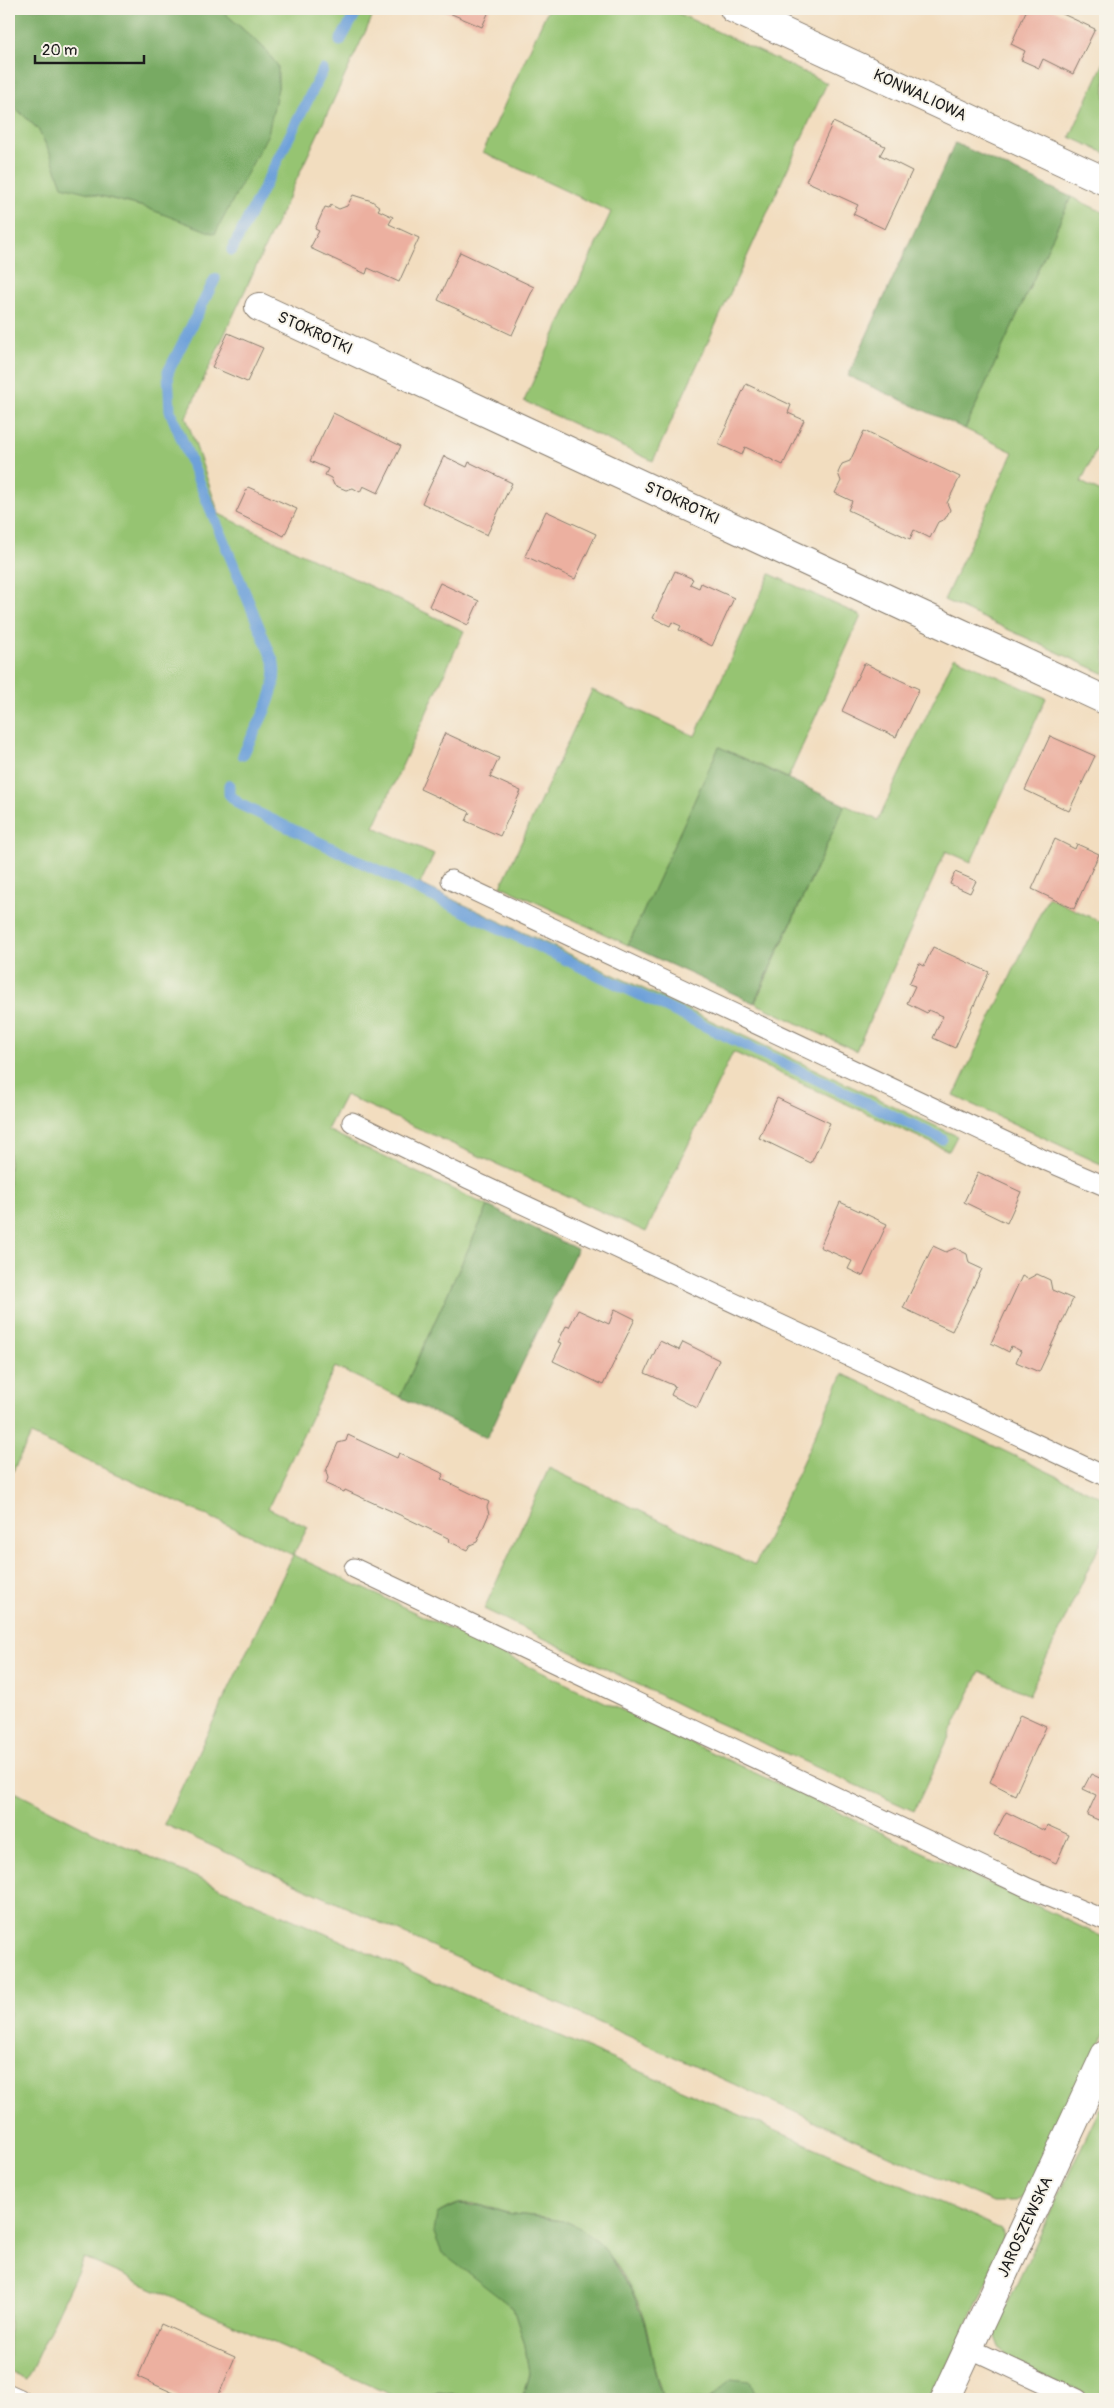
<svg xmlns="http://www.w3.org/2000/svg" width="1114" height="2408" font-family="Pangolin,sans-serif">
<style>
.green{fill:#96c472;stroke:#597047}
.forest{fill:#78aa64;stroke:#4a6340}
.lines{fill:none;stroke-linecap:round;stroke-linejoin:round}
.stream{stroke:#6ea1d9;stroke-width:11}
.building{fill:#ecb0a0}
.lane-casing{stroke:#877c6e;stroke-width:21}
.street-casing{stroke:#877c6e;stroke-width:30}
.lane{stroke:#fff;stroke-width:19}
.street{stroke:#fff;stroke-width:28}
.labels{text-anchor:middle;dominant-baseline:central;stroke-width:4;stroke-linejoin:round;paint-order:stroke}
.street-label{font-size:16px;fill:#1c1c1c;stroke:#f7f3e8}
</style>
<rect width="100%" height="100%" fill="#f7f3e8"/>
<filter id="ink" filterUnits="userSpaceOnUse"><feTurbulence type="fractalNoise" baseFrequency=".02" numOctaves="2"/><feDisplacementMap in="SourceGraphic" scale="10" xChannelSelector="R" yChannelSelector="G"/><feConvolveMatrix kernelMatrix="1 2 1 2 8 2 1 2 1" color-interpolation-filters="sRGB"/></filter>
<filter id="wash" filterUnits="userSpaceOnUse"><feTurbulence type="fractalNoise" baseFrequency=".0096" numOctaves="4" result="noise"/><feDisplacementMap in="SourceGraphic" scale="20" xChannelSelector="R" yChannelSelector="G"/><feGaussianBlur stdDeviation="1.12" result="paint"/><feColorMatrix in="noise" values="0 0 0 0 0 0 0 0 0 0 0 0 0 0 0 0 0 1.4 0 .05"/><feComposite in="paint" operator="in"/></filter>
<g filter="url(#wash)">
<rect width="100%" height="100%" fill="#f2ddbf"/>
<path class="green" d="M220,9h156l-190,408 33,97 245,117 -90,196 60,27 -14,30 537,252 -8,15 -216,-99 -87,180 -301,-137 -18,35 161,76 -88,191 -65,-30 -67,141 40,19 -15,28 812,383v97l-75,158 -16,9h-22l-828,-378 129,-269 -262,-120 -22,44v-1377l29,27 12,24 43,41 51,13 134,-119 -1,-22 -14,-19z
M548,9h121l158,74 -174,378 -129,-60 87,-189 -128,-60z
M1105,60v93l-35,-16z
M1071,197l34,16v217l-24,52 24,12v180l-161,-74 69,-148 -48,-23z
M770,574l91,42 -73,162 -69,-31 -91,198 -127,-59 91,-196 103,46z
M954,657l92,41 -75,164 -25,-11 -90,200 -101,-48 90,-198 33,15z
M1048,897l57,27v242l-151,-70z
M843,1374l262,125v35l-76,161 -49,-24 -66,140 -218,-98 -212,-104 65,-141 206,97z
M9,1789l86,44 906,396 3,17 -72,153h-267c-12,-24 -13,-51 -20,-77 -11,-36 -44,-89 -81,-101 -15,-5 -34,-5 -50,-7 -17,-2 -38,-14 -56,-10 -7,2 -14,7 -21,10l63,83 13,11 12,37 4,29 -7,25h-55l-11,-5 -32,5h-24l-316,-141 -58,122 -17,-8z
M1100,2108l5,1v290h-10l-85,-39 -10,-13 -6,-15z"/>
<path class="forest" d="M9,9h211l43,38 15,19v22l-10,46 -53,100 -71,-27 -82,-21 -12,-33 -12,-24 -29,-27z
M955,143l116,54 -106,232 -117,-53z
M719,747l126,58 -91,198 -126,-58z
M488,1206l89,43 -90,189 -87,-41z
M459,2204l23,2 24,7 57,7 21,10 21,20 26,40 13,31 14,64 7,14h-143l7,-25 -4,-29 -12,-37 -71,-55 -8,-20 3,-19z
M731,2379l19,2 7,18h-48z
M438,2392l18,2 11,5h-43z"/>
<g class="lines">
<path class="stream" d="M340,41l18,-32
M232,250l91,-180
M215,279l-47,93 2,39 104,252c5,32 -18,63 -31,92
M229,785v9l10,10 703,335"/>
</g>
<g id="blocks">
<path class="building" d="M440,9h50l-8,18z
M1027,9h25l43,20 -22,45 -30,-15 -4,9 -18,-8 4,-9 -14,-7z
M833,122l52,24 -5,9 32,16 -27,58 -32,-15 5,-9 -52,-24z
M353,195l19,6 8,6 -2,3 15,7 -4,7 30,14 -20,44 -31,-14 -2,6 -56,-26 9,-17 -4,-2 10,-22 4,1 2,-3 8,4 8,-3z
M460,252l74,35 -22,48 -74,-35z
M228,333l35,15 -16,34 -35,-15z
M746,384l45,21 -3,8 16,7 -21,45 -38,-18 -3,8 -24,-11z
M333,413l68,33 -23,47 -15,-7 -3,6 -7,-4 -7,2 -12,-5 -3,-7 -6,-3 3,-6 -18,-8z
M864,431l96,46 -13,26 3,7 -5,9 -7,3 -8,16 -16,-8 -4,9 -62,-29 4,-9 -17,-8 6,-12 -3,-8 4,-9 8,-3z
M444,456l23,11 2,-5 43,21 -25,52 -65,-32z
M248,487l49,22 -13,27 -48,-23z
M546,511l50,23 -21,45 -50,-23z
M675,571l18,8 -3,5 9,4 2,-5 33,15 -22,48 -33,-16 2,-4 -9,-4 -2,4 -17,-8z
M440,583l39,18 -11,24 -39,-19z
M864,663l55,26 -23,48 -54,-26z
M445,733l54,25 -9,19 31,14 -21,45 -34,-15 4,-9 -50,-23z
M1050,736l45,20 -26,55 -44,-21z
M1055,839l20,10 2,-5 22,10 -25,55 -42,-20z
M955,872l21,9 -6,12 -20,-9z
M933,947l56,25 -34,76 -22,-10 10,-22 -15,-6 -1,3 -20,-10 8,-17 -6,-2 10,-21 5,3z
M777,1098l53,25 -19,40 -52,-25z
M978,1172l43,20 -14,31 -43,-21z
M840,1202l47,22 -24,52 -15,-7 4,-8 -32,-14z
M933,1246l13,6 9,-4 12,6 2,9 13,6 -30,62 -49,-23z
M1037,1274l13,6 2,10 21,9 -34,73 -23,-10 5,-11 -10,-5 -2,6 -18,-9 31,-67 6,3z
M615,1309l20,10 -32,66 -50,-24 9,-18 -4,-1 8,-16 3,1 9,-17 31,14z
M660,1341l19,9 4,-8 36,18 -22,48 -26,-13 4,-9 -30,-13z
M348,1435l49,23 2,-5 45,21 -3,5 48,23 -2,5 2,7 -12,28 -7,3 -3,5 -19,-9 2,-2 -50,-24 -55,-25 -1,2 -18,-8 2,-6 -2,-7 12,-28 8,-2z
M1020,1715l26,12 -31,68 -25,-13z
M1091,1774l13,6 1,-4v47l-18,-8 9,-20 -13,-6z
M1006,1812l39,19 2,-6 22,10 -13,28 -62,-28z
M161,2324l74,33 -18,42h-41l2,-4 -40,-18z"/>
</g>
</g>
<g filter="url(#ink)">
<use href="#blocks" fill-opacity="0" stroke="#877c6e" stroke-width="1"/>
<g class="lines">
<g class="lane-casing">
<path id="lane" d="M451,880l589,278 65,28
M352,1122l117,57 636,297
M354,1568l674,320 77,32
M969,2348l109,51
M9,2394l11,5"/>
</g>
<g class="street-casing">
<path id="street" d="M734,9l371,172
M259,307l846,393
M945,2399l160,-344"/>
</g>
<use href="#lane" class="lane"/>
<use href="#street" class="street"/>
</g>
</g>
<g class="labels">
<g class="street-label">
<text transform="translate(920 95) rotate(25)">KONWALIOWA</text>
<text transform="translate(315 333) rotate(25)">STOKROTKI</text>
<text transform="translate(682 503) rotate(25)">STOKROTKI</text>
<text transform="translate(1025 2227) rotate(-65)">JAROSZEWSKA</text>
</g>
</g>
<rect width="1114" height="2408" fill="none" stroke="#f7f3e8" stroke-width="30"/>
<path d="M35 55v8h109v-8" fill="none" stroke="#1c1c1c" stroke-width="2.5"/>
<text x="42" y="55" font-size="15" fill="#1c1c1c" stroke="#f7f3e8" stroke-width="4" paint-order="stroke">20 m</text>
</svg>
